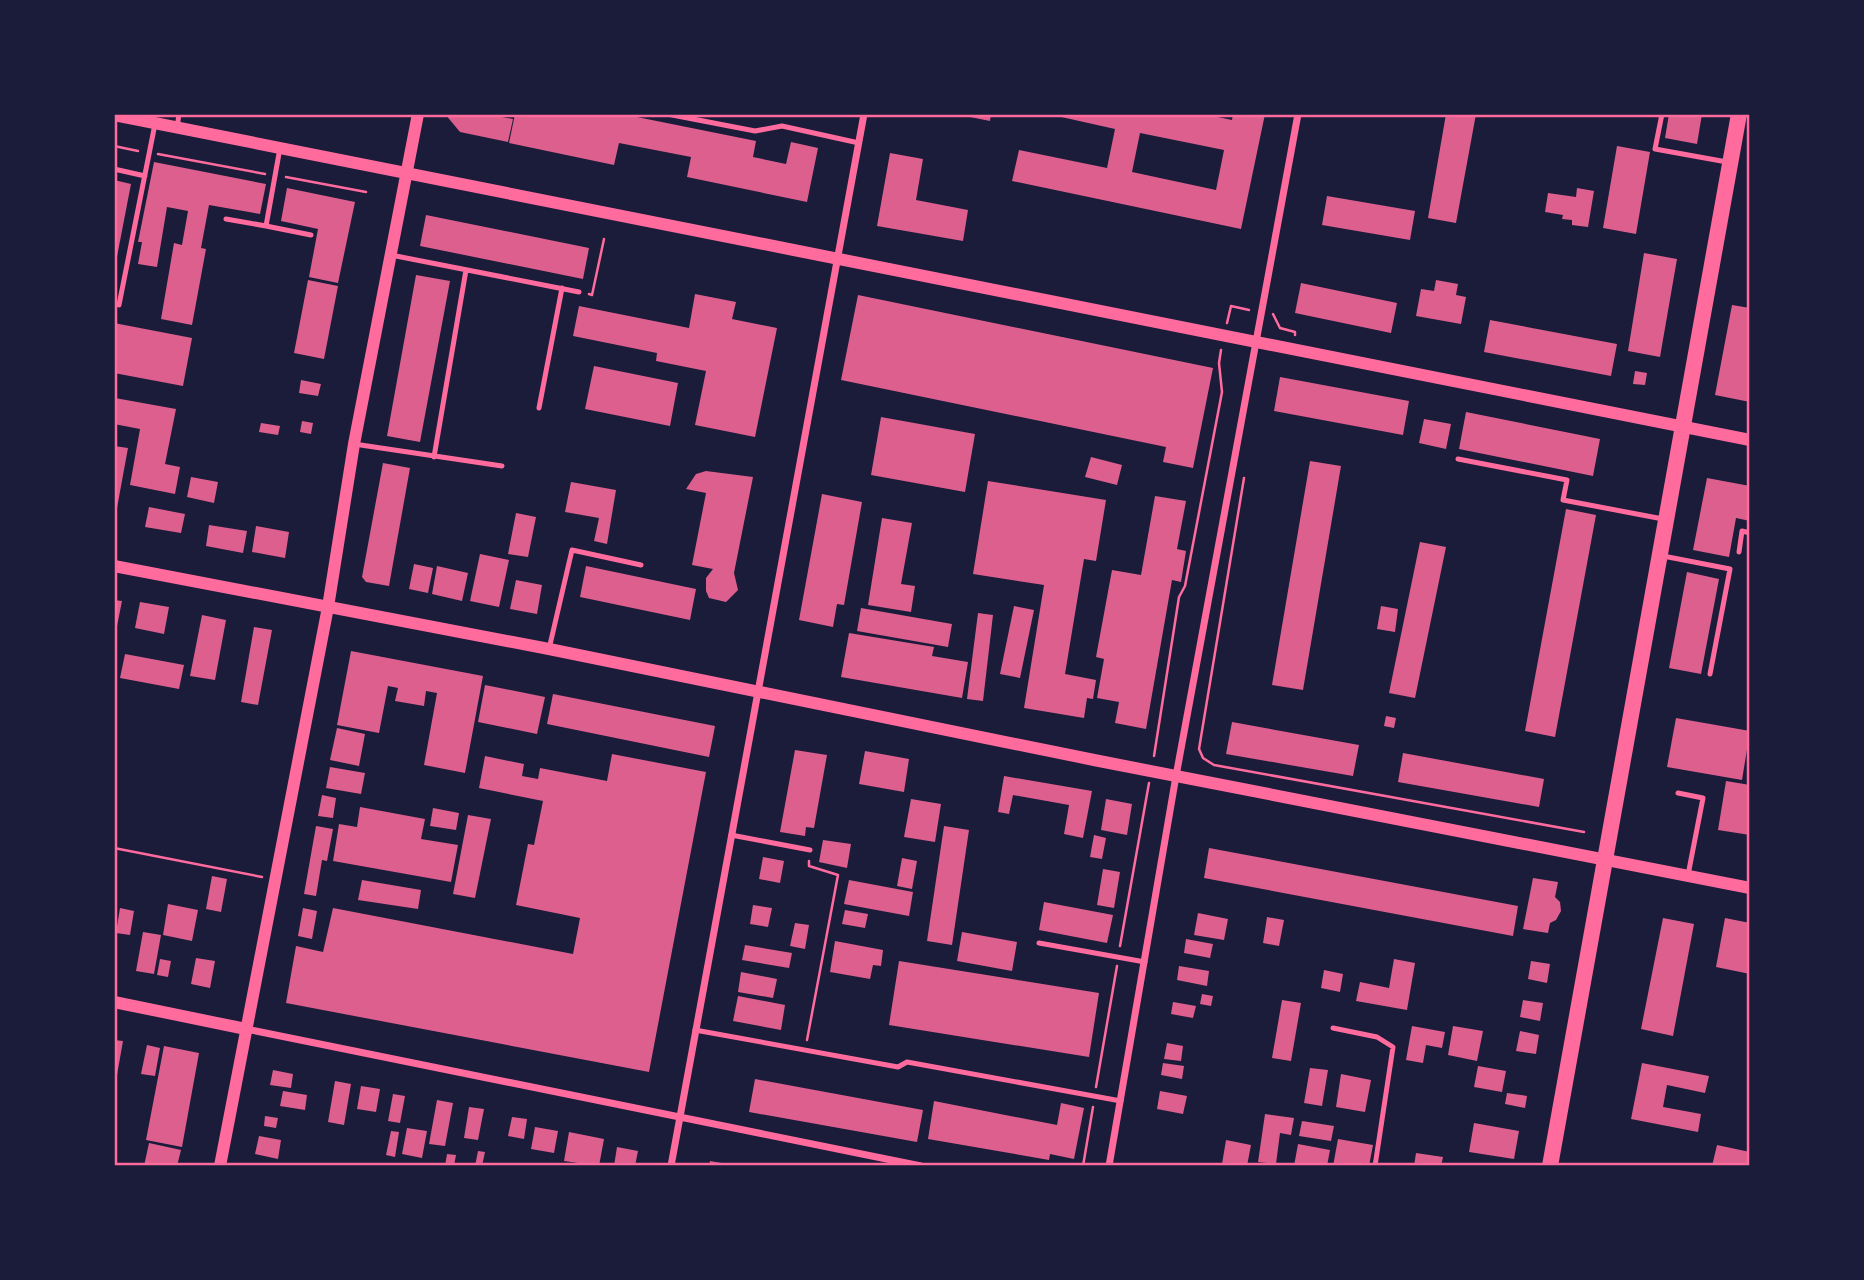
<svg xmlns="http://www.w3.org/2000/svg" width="1864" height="1280" font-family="'Playfair Display',serif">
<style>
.building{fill:#dd5f8e;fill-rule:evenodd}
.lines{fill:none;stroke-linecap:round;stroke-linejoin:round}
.path{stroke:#ff6b9d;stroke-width:2.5}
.service{stroke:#ff6b9d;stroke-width:5}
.minor{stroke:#ff6b9d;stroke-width:7}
.tertiary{stroke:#ff6b9d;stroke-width:12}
.primary{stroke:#ff6b9d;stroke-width:16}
.neatline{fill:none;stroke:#ff6b9d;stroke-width:2.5}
</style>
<rect width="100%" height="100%" fill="#1b1b3a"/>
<path class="building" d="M445,114h41l27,5 -5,23 -48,-10z
M515,114h107l134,27 -3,16 33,7 5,-22 27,6 -11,54 -120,-25 4,-20 -72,-14 -5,22 -105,-22z
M955,114h36l-1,7z
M1048,114h155l29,6 1,-6h32l-24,115 -229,-48 7,-31 88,18 8,-39zM1140,133l84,17 -8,40 -84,-18z
M1446,114h30l-20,109 -28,-5z
M1669,114h33l-5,30 -32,-6z
M1617,146l33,6 -14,82 -33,-6z
M890,153l33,6 -7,41 52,10 -5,31 -86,-15z
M154,162l112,22 -6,30 -51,-9 -8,43 5,1 -14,76 -31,-6 13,-76 8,2 6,-34 -21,-4 -10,60 -19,-3 4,-22h-4z
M114,180l17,4 -16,83h-1z
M287,188l68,14 -17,81 -29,-6 9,-48 -37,-8z
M1577,188l17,3 -6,36 -16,-2v-5l-10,-1 1,-4 -18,-3 3,-19 28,4z
M1327,196l88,15 -5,29 -88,-15z
M426,215l163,33 -6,31 -163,-33z
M1644,253l33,6 -17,98 -32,-6z
M416,275l34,6 -30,161 -33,-6z
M308,280l30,6 -14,73 -30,-6z
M1436,280l22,4 -2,11 10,2 -5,27 -45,-8 5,-27 13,2z
M1301,283l96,20 -6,30 -96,-20z
M695,294l41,8 -4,17 45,9 -22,109 -60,-12 11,-54 -50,-10 1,-8 -84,-17 6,-30 110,22z
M858,295l355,73 -20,100 -30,-6 3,-15 -325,-67z
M1732,305l18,3v94l-35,-7z
M1490,320l127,24 -6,32 -127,-24z
M114,323l78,15 -9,48 -69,-13z
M594,366l84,17 -8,43 -85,-17z
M1635,371l12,2 -2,12 -12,-1z
M1280,377l129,24 -6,34 -129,-24z
M301,380l20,4 -3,12 -19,-3z
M115,398l61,11 -11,55 15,3 -5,27 -45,-9 10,-56 -26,-5z
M1466,412l134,27 -7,37 -134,-27z
M881,417l94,17 -10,58 -94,-17z
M1424,419l27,5 -5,25 -27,-6z
M302,421l11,2 -2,11 -11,-2z
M261,423l19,3 -2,9 -19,-3z
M114,446l14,2 -13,71h-1z
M1091,457l31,8 -5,20 -32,-8z
M1310,461l31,5 -38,224 -31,-5z
M383,463l27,5 -21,118 -23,-4 -4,-5z
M706,471l47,6 -19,96 4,17 -12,12 -17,-4 -3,-7v-13l7,-9 -21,-4 14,-72 -20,-4 10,-15z
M191,477l27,5 -4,21 -27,-6z
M1707,478l43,8v35l-14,-3 -7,39 -36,-7z
M988,481l118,19 -10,61 -12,-2 -19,115 31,6 -3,19 -6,-1 -3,20 -60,-10 20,-123 -71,-11z
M571,482l45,8 -9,54 -13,-3 5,-23 -34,-6z
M822,494l40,8 -18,103 -7,-1 -4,23 -34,-7z
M1155,496l31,5 -9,48 9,2 -5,31 -9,-2 -26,149 -31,-6 4,-21 -22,-4 7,-39 -8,-2 16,-87 29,5z
M149,507l36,7 -4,19 -36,-6z
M1566,509l30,6 -41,222 -30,-6z
M516,513l20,4 -8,40 -20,-3z
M882,518l30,5 -11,61 14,2 -4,26 -43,-7z
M209,525l38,6 -4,22 -37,-7z
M256,526l33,6 -4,26 -33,-6z
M1420,542l26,5 -31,151 -26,-5z
M480,554l29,6 -10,47 -29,-6z
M414,564l19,4 -5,25 -19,-4z
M437,566l31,7 -6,28 -30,-7z
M586,566l110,23 -6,31 -110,-23z
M1687,572l32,7 -18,95 -32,-6z
M516,580l26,5 -5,29 -27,-5z
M114,600l8,1 -7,35h-1z
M140,602l29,5 -5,27 -29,-6z
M1014,606l20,4 -14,68 -20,-4z
M1381,606l17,3 -3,23 -18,-3z
M861,608l91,16 -4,23 -91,-16z
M978,613l15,2 -10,86 -16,-2z
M202,615l24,5 -11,60 -25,-4z
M254,627l18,3 -14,75 -17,-3z
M849,633l85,14 -2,9 36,6 -6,36 -121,-21z
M351,651l132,25 -18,97 -41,-8 13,-72 -11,-2 -2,15 -29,-5 3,-13 -10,-2 -9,47 -42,-8z
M125,654l59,11 -5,24 -59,-11z
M485,685l60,12 -8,37 -59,-12z
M553,694l162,32 -6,31 -162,-33z
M1386,716l10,2 -2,10 -10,-2z
M1676,718l74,13 -8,49 -75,-13z
M1232,722l127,23 -6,31 -127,-22z
M337,728l28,6 -6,32 -29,-6z
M795,750l32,5 -13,73 -8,-1 -1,9 -25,-4z
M865,751l44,8 -5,33 -45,-8z
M1403,753l141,26 -5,28 -141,-25z
M612,754l94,18 -57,300 -363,-69 10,-57 27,6 10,-44 240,46 7,-36 -64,-13 12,-61 6,1 9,-44 -64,-13 6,-32 39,8 -2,12 16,3 2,-11 67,13z
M330,767l35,6 -4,21 -35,-6z
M1004,776l88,15 -9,47 -19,-4 5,-29 -56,-10 -4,19 -11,-2z
M1726,781l24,4v50l-32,-5z
M322,795l14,3 -3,20 -15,-2z
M911,799l30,5 -6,38 -31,-5z
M1106,799l26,5 -5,31 -26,-5z
M360,807l65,12 -4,20 37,6 -7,37 -118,-21 6,-37 18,3z
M433,808l26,5 -3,17 -26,-4z
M468,815l23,4 -16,79 -22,-4z
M316,826l17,3 -6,32 -5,-1 -6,36 -12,-2z
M944,826l25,4 -17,115 -25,-4z
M1094,835l12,3 -4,21 -12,-2z
M823,840l28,4 -4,24 -28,-6z
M1209,848l309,58 -5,30 -309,-58z
M763,857l21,4 -4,22 -21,-4z
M902,858l15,3 -5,28 -15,-3z
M1103,869l17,3 -6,36 -17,-3z
M212,876l15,3 -6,33 -15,-3z
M1533,878l25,4 -3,15 5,5 1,9 -5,9 -6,3 -2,10 -25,-4z
M362,880l59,10 -3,19 -60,-9z
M849,880l64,12 -4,24 -65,-12z
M1044,902l69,13 -6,28 -68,-13z
M168,904l30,6 -6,31 -29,-6z
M753,905l19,3 -4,19 -18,-3z
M120,908l14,3 -4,24 -14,-2z
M303,908l14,3 -5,28 -14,-3z
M845,910l23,4 -3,14 -23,-4z
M1198,913l30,6 -4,21 -30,-5z
M1267,917l17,3 -5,26 -16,-3z
M1663,918l31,6 -21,112 -32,-7z
M1725,918l25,5v51l-34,-7z
M795,923l14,2 -4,24 -15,-3z
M143,932l18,3 -7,39 -18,-3z
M962,932l55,10 -5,29 -55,-10z
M1186,939l27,5 -3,14 -26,-5z
M835,941l48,9 -2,16 -8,-1 -3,14 -40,-7z
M745,945l47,8 -3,15 -47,-8z
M196,958l19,3 -5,27 -19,-4z
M160,959l11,2 -3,16 -11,-2z
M1394,959l21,4 -8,47 -51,-9 4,-19 29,6z
M899,961l200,32 -10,64 -200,-32z
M1531,961l19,3 -3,19 -19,-4z
M1179,966l30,5 -2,15 -30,-6z
M1324,970l19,4 -3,18 -19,-4z
M741,972l36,7 -4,19 -35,-6z
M1202,994l11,2 -2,10 -11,-2z
M738,996l47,9 -4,25 -48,-9z
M1282,1000l19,3 -10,58 -19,-3z
M1523,1000l20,3 -3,18 -20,-4z
M1173,1002l23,4 -3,12 -22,-4z
M1412,1026l33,6 -3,16 -16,-3 -3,18 -17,-3z
M1453,1026l30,5 -6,30 -29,-6z
M1520,1031l19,4 -3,19 -20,-3z
M114,1040l9,1 -6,34 -3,-1z
M1167,1043l16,3 -2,15 -17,-2z
M147,1045l13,3 -5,28 -14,-2z
M164,1046l35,7 -17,94 -36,-7z
M1163,1063l21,3 -2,13 -21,-4z
M1642,1063l67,13 -4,17 -38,-8 -4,22 38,7 -3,18 -67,-13z
M1478,1066l28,5 -4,21 -28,-5z
M1310,1068l18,2 -6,36 -18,-3z
M273,1070l20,4 -2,14 -21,-3z
M1341,1074l30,6 -6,32 -29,-5z
M755,1079l168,31 -6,32 -168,-30z
M335,1081l16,3 -7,41 -16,-3z
M361,1086l19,3 -4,23 -19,-3z
M283,1091l24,4 -2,15 -25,-4z
M1160,1091l27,5 -4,18 -26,-5z
M1507,1093l20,3 -2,12 -20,-4z
M393,1094l12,2 -5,27 -12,-2z
M437,1100l16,3 -8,43 -16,-2z
M934,1101l123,24 4,-22 23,5 -10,51 -24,-5 -1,6 -121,-21z
M469,1107l15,2 -6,31 -14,-2z
M1265,1114l29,4 -3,17 -11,-2 -4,31 -18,-2z
M265,1116l13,2 -2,10 -12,-2z
M512,1117l15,2 -3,20 -16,-3z
M1302,1121l32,5 -3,15 -32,-5z
M1474,1123l45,8 -5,28 -45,-7z
M535,1127l23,4 -4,22 -23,-4z
M407,1128l20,3 -5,27 -20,-4z
M391,1131l8,1 -4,25 -9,-2z
M569,1132l35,7 -5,27 -35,-5z
M259,1136l22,4 -3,19 -23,-5z
M1338,1139l35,6 -4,21h-36z
M1226,1140l25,5 -4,21 -25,-2z
M149,1143l32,7 -4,16h-33z
M1298,1144l32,6 -3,16h-33z
M1717,1145l33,7v14h-38z
M617,1147l21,4 -3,15h-21z
M478,1151l7,1 -3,14h-7z
M1416,1153l27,4 -2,9h-27z
M447,1154l9,1 -2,11h-9z
M710,1161l23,4v1h-24z"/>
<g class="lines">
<path class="path" d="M114,146l24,5
M158,154l107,20
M286,177l80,15
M589,294l3,1 12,-56
M1273,314l7,14 15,4v3
M1227,323l4,-17 18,4
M1244,478l-45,271 4,9 11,7 370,67
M1154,756l25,-159 6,-11 37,-194 -3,-29 2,-13
M114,848l148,29
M1120,946l29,-163
M807,1040l31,-165 -29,-9v-5
M1096,1087l21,-121
M1083,1166l10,-59"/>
<path class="service" d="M667,114l88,17 27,-5 77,17
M1662,114l-7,35 72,13
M177,128l2,-14
M114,169l31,7
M226,219l40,7 14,-78
M266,226l45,9
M391,255l188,37
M119,305l36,-181
M539,408l23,-120
M354,444l148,22
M434,457l32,-187
M1458,459l109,21 -4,20 100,19
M1739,552l3,-21 8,2
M1663,556l67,13 -20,105
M549,649l23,-99 69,15
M1678,793l25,5 -15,77
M731,835l79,15
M1039,943l106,19
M1333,1028l44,9 16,10 -18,119
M695,1030l203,37 9,-5 214,39"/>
<path class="minor" d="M246,1029l675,137
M671,1166l193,-1052
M1109,1166l67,-390 122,-662"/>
<path class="tertiary" d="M114,115l1636,325
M114,566l435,83 545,111 656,128
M114,1002l132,27
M220,1166l108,-559 26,-163 64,-330"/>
<path class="primary" d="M1550,1166l189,-1052"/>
</g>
<rect width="1864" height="1280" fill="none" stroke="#1b1b3a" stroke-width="231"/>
<rect x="116" y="116" width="1632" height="1048" class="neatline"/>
</svg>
